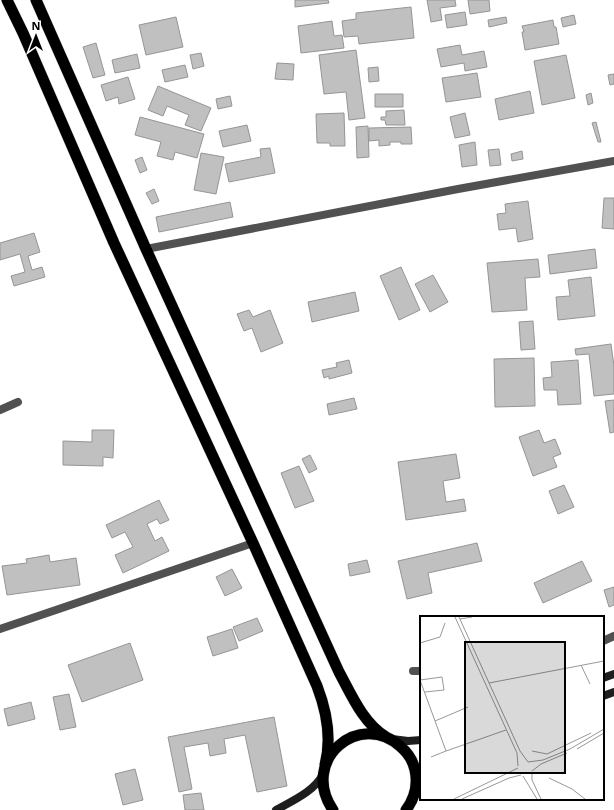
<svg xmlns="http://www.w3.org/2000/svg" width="614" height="810" font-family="'Noto Sans',sans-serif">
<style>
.building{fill:#c0c0c0;stroke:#959595}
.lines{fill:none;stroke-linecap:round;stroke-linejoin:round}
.trunk-casing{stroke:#dbdbdb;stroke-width:12}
.minor{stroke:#515151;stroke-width:8}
.secondary{stroke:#1e1e1e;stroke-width:8}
.trunk{stroke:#000;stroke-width:11}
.inset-road{fill:none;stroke:#999;stroke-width:1}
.view{fill:#000;fill-opacity:0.15;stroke:#000;stroke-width:2}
.inset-edge{fill:none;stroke:#000;stroke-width:2}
</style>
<rect width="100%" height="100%" fill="#fff"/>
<path class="building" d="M295,0h33l1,3 -34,4z
M427,0h28l1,6 -16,2 2,12 -11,2z
M468,0h21l1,11 -20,3z
M411,7l3,31 -55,6 -1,-8 -14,1 -2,-16 14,-2v-6z
M465,12l2,13 -20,3 -2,-13z
M574,15l2,9 -13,3 -2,-9z
M176,17l7,30 -37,8 -7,-30z
M506,17l1,6 -18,4 -1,-7z
M553,20l1,7h2l3,17 -34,6 -3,-18h2l-2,-6z
M332,21l2,15 8,-1 2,13 -43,5 -3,-27z
M96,43l9,32 -12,3 -10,-31z
M460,45l2,10 22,-4 3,16 -22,4 -1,-8 -23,4 -4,-18z
M356,50l9,68 -16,2 -3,-28 -22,2 -5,-39z
M201,53l3,13 -11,3 -3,-14z
M137,54l3,14 -25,5 -3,-13z
M566,55l9,43 -33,7 -8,-44z
M277,63l17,1 -1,16 -18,-1z
M185,65l3,12 -23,5 -3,-12z
M378,67l1,14 -10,1 -1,-14z
M477,73l4,24 -35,5 -4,-24z
M614,74v10l-4,1 -2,-10z
M128,77l7,22 -16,5 -1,-7 -12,4 -5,-16z
M158,86l53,22 -10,23 -16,-6 4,-10 -22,-9 -4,10 -15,-6z
M530,91l4,22 -35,7 -4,-21z
M591,93l2,10 -5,2 -2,-10z
M375,94h28v13h-28z
M230,96l2,10 -14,3 -2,-10z
M404,110l1,15h-19l-1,-5h-4v-3h5v-6z
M344,113l1,33h-15v-3h-13l-1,-29z
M465,113l5,22 -15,3 -5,-21z
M140,117l64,17 -7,24 -22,-6 -2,8 -16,-4 4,-14 -26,-7z
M596,122l5,20h-3l-6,-19z
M247,125l4,16 -28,6 -4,-16z
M368,126l1,31 -12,1 -1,-31z
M411,127l1,17h-11v-2h-11v3l-11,1v-6l-10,1v-13z
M475,142l2,23 -15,2 -3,-22z
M270,148l5,25 -46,9 -4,-18 36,-7 -1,-8z
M499,149l2,16 -11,1 -2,-16z
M522,151l1,8 -11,2 -1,-7z
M201,153l23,4 -8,37 -22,-4z
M142,157l5,13 -7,3 -5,-13z
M154,189l5,12 -7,3 -6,-11z
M604,198h10v31l-12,-1z
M528,201l5,38 -15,3 -2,-14 -17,2 -2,-16 9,-1 -1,-9z
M230,202l3,15 -74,15 -3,-15z
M34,233l6,19 -12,4 4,14 10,-3 3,10 -31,9 -3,-10 14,-4 -5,-18 -20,6v-17z
M595,249l2,19 -47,6 -2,-19z
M538,259l2,18 -15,1 2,32 -35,2 -5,-49z
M401,267l19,43 -21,10 -19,-44z
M433,275l15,27 -18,10 -15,-28z
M591,277l4,39 -37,4 -2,-23 14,-1 -2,-16z
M355,292l4,19 -47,11 -4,-20z
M249,310l4,7 17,-7 13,33 -22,9 -9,-24 -8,3 -7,-17z
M533,321l2,28 -14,1 -2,-28z
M611,344l3,22v28l-20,2 -5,-42 -13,1 -1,-6z
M534,358l1,48 -40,1 -1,-48z
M349,360l3,13 -23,6v-3l-5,2 -2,-8 15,-3 -1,-4z
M578,360l3,44 -23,1 -1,-15h-13l-1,-12 9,-1 -1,-15z
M354,398l3,11 -28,6 -2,-11z
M614,400v32l-4,1 -5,-32z
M92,430h22l-1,28 -10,-1v9l-40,-1v-24l29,1z
M539,430l5,13 11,-4 6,15 -8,3 4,10 -24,9 -14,-39z
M456,454l4,24 -17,3 3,21 18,-3 2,12 -60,9 -8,-58z
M310,455l7,14 -8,4 -7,-14z
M299,466l15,35 -19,7 -14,-35z
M564,485l10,22 -16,7 -9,-23z
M159,500l10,20 -9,4 -3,-5 -10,5 8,17 7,-4 7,14 -46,22 -8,-18 18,-8 -8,-15 -13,6 -6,-13z
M477,543l5,18 -54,12 4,20 -25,6 -9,-38z
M49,555l1,7 26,-4 4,27 -73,10 -5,-29 25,-3 -1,-4z
M367,560l3,12 -20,4 -2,-12z
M582,561l10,20 -49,22 -9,-20z
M232,569l10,19 -17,8 -9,-19z
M614,587v18l-5,2 -5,-17z
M257,618l6,13 -24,10 -6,-14z
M232,629l6,19 -25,8 -6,-19z
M130,643l13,37 -61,22 -14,-37z
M69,694l7,33 -16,3 -7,-33z
M31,702l4,17 -27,7 -4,-17z
M274,717l13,69 -30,6 -12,-57 -21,4 2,14 -16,3 -2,-13 -24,4 8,42 -13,3 -11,-55z
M135,769l8,31 -20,5 -8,-31z
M201,793l3,17h-19l-2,-15z"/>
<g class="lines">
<g class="trunk-casing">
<path id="trunk" d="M7,0l16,33 91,210 139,300 64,143c10,26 15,52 8,79
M36,0l110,249 193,423c12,22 24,51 47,65
M333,810c-34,-50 27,-101 68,-63 7,6 12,14 14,23 3,14 0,28 -9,40"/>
</g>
<path class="minor" d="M146,249l312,-60 156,-28
M0,410l18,-8
M0,629l253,-86
M603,641l11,-5
M413,671h8"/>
<path class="secondary" d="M603,678l11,-4
M603,696l11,-4
M392,739l16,2 13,-1
M276,810c16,-9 39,-19 47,-36"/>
<use href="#trunk" class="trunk"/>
</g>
<g transform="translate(420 616)">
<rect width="184" height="184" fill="#fff"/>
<path class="inset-road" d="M35,1l62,136 1,13M39,1l61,134 8,11M40,3l12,-2M0,27l20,-6 5,-14M161,49l9,19M0,64l26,71 60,-21M0,64l22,-3 2,13 -19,2M69,67l115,-22M15,105l33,-14M157,133l27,-16M112,135l15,3 44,-21M11,141l15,-6M108,146l15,-2 27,-11 34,-20M112,155l9,-7 26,-11M112,156v8l9,19M103,160l14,23M129,162l23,11 13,10M34,183l64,-31M42,183l47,-21 12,-3"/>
<path class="view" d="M45,26h100v131h-100z"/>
<rect width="184" height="184" class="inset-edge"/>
</g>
<g transform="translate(36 36)" stroke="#ffffff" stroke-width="3" paint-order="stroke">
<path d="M0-3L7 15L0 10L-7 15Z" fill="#000000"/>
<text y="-6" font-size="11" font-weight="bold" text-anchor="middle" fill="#000000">N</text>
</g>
</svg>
